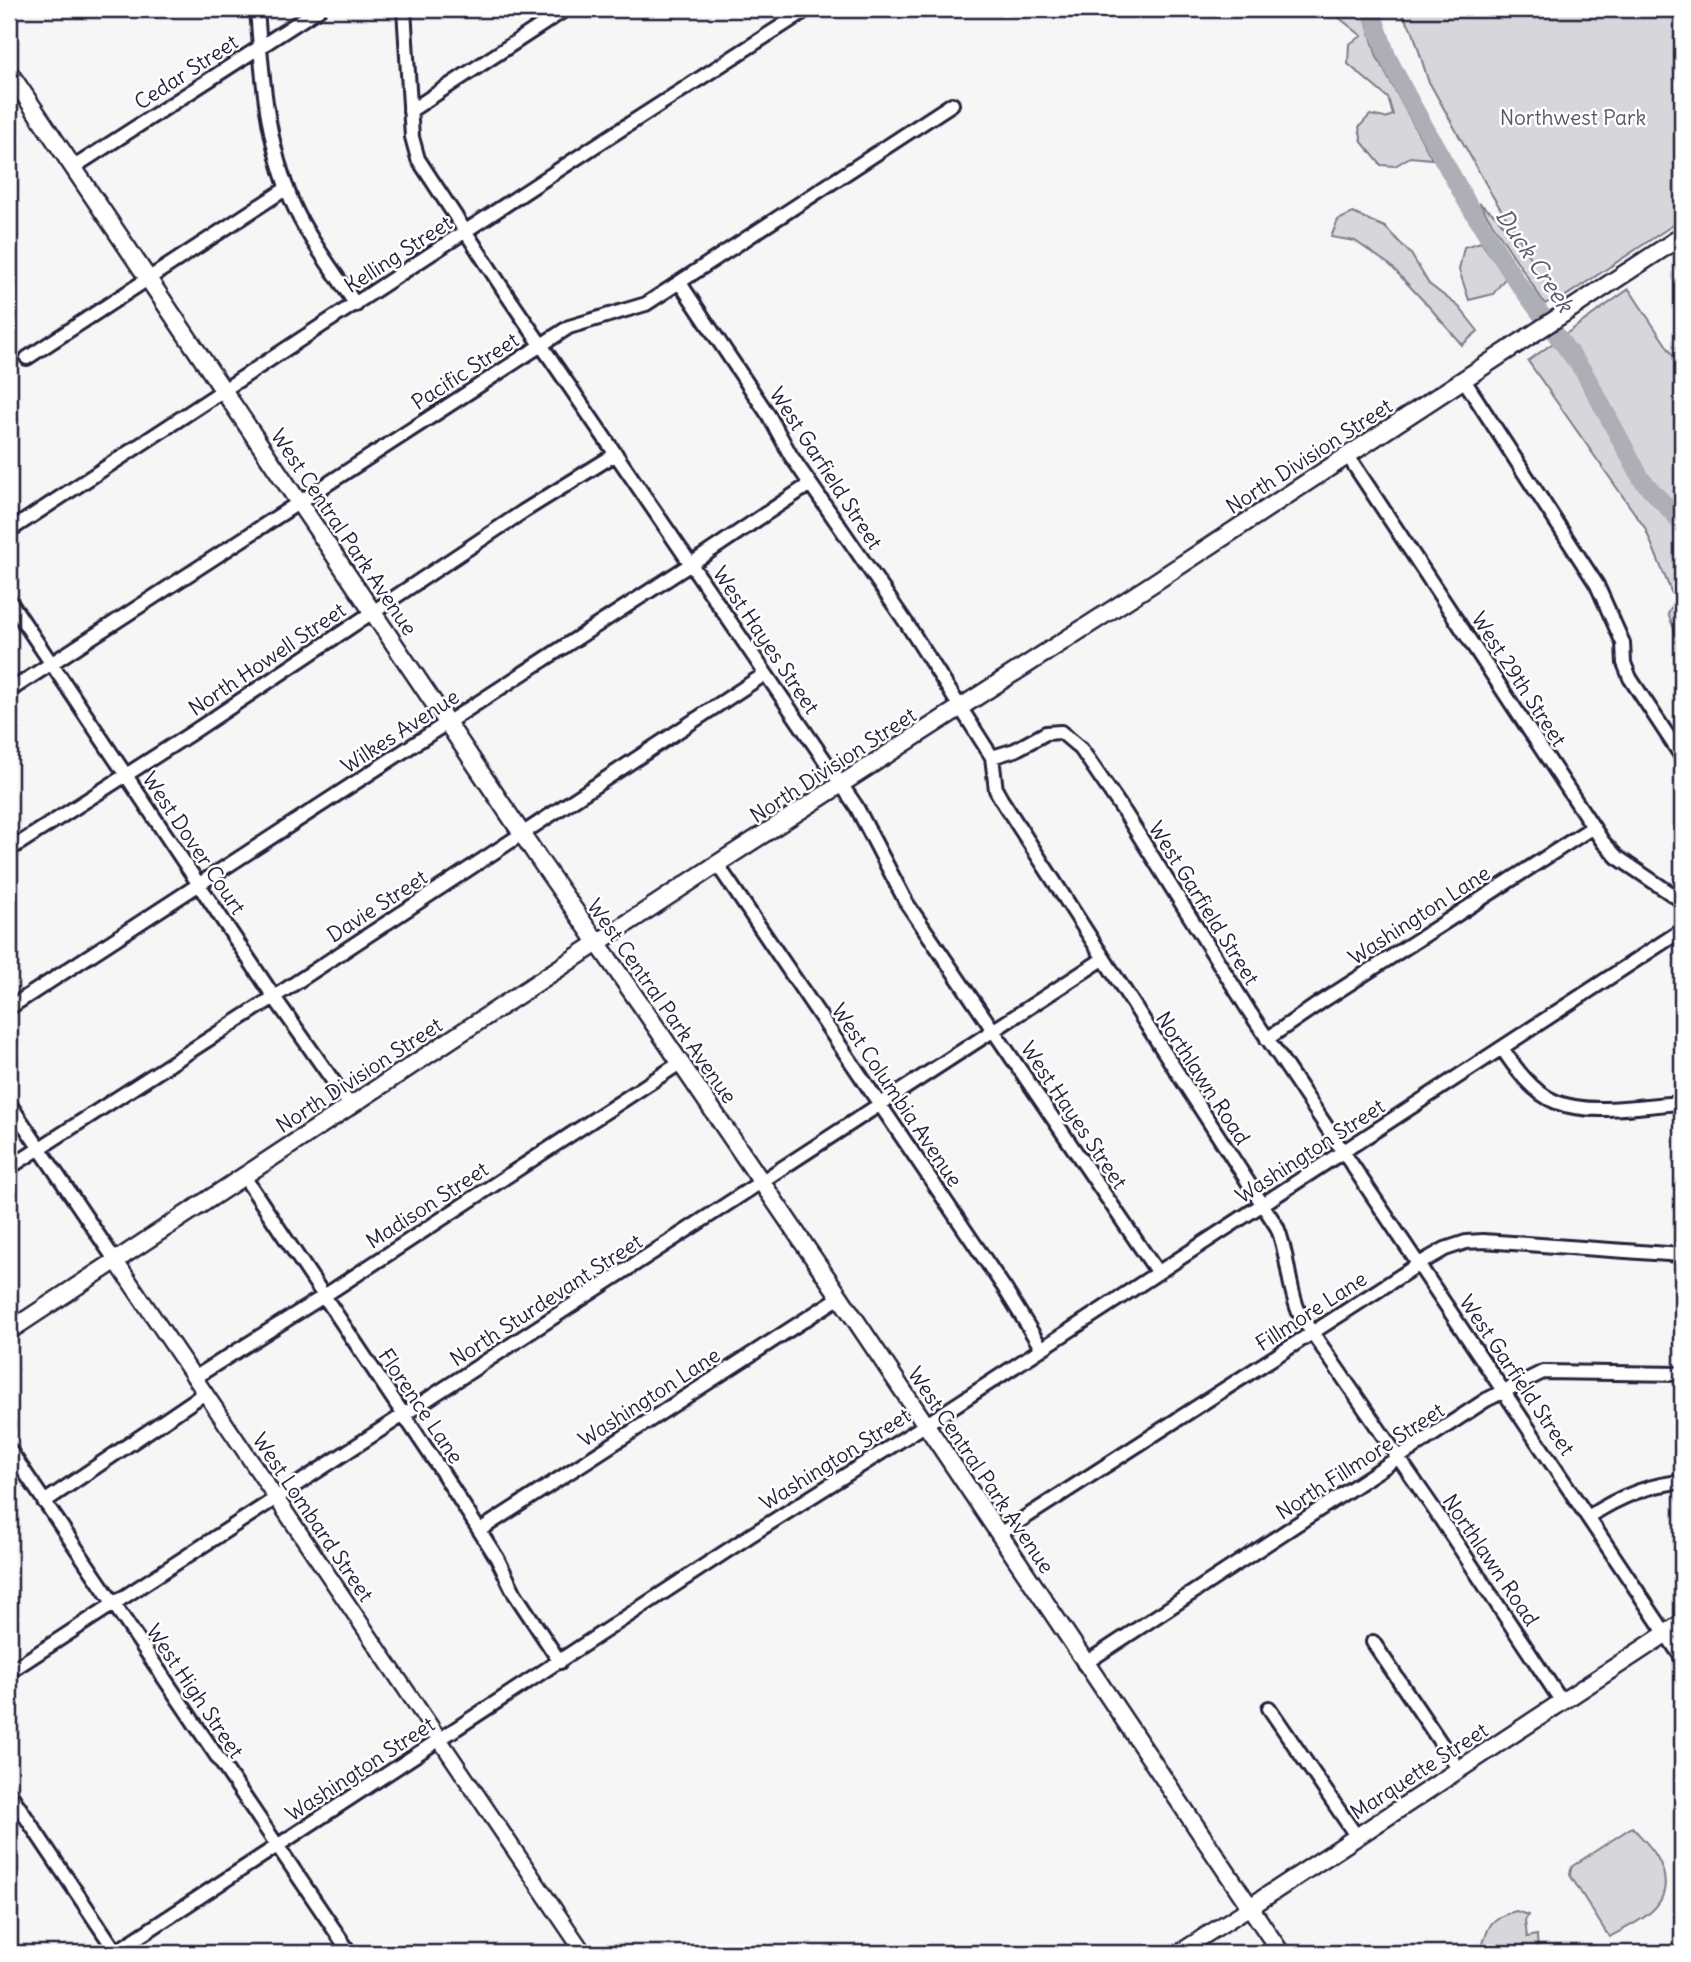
<svg xmlns="http://www.w3.org/2000/svg" width="1691" height="1962" font-family="Delius,sans-serif">
<style>
.green{fill:#d7d7db;stroke:#7c7c8b;stroke-width:2}
.lines{fill:none;stroke-linecap:round;stroke-linejoin:round}
.river{stroke:#aeaeb7;stroke-width:18}
.minor-casing{stroke:#22223b;stroke-width:18}
.tertiary-casing{stroke:#22223b;stroke-width:19}
.secondary-casing{stroke:#22223b;stroke-width:21}
.minor{stroke:#fff;stroke-width:12}
.tertiary{stroke:#fff;stroke-width:14}
.secondary{stroke:#fff;stroke-width:16}
.labels{text-anchor:middle;dominant-baseline:central;stroke-width:5;stroke-linejoin:round;paint-order:stroke}
.street-label{font-size:21px;fill:#22223b;stroke:#fff}
.park-label{font-size:21px;fill:#58586b;stroke:#fff}
.water-label{font-size:23px;font-style:italic;fill:#5a5a6d;stroke:#fff}
</style>
<rect width="100%" height="100%" fill="#f6f6f7"/>
<filter id="ink" filterUnits="userSpaceOnUse"><feTurbulence type="fractalNoise" baseFrequency=".0143" numOctaves="2"/><feDisplacementMap in="SourceGraphic" scale="14" xChannelSelector="R" yChannelSelector="G"/><feConvolveMatrix kernelMatrix="1 2 1 2 8 2 1 2 1" color-interpolation-filters="sRGB"/></filter>
<g filter="url(#ink)">
<path class="green" d="M1341,9h22l14,48 55,102 -22,-2 -15,9 -14,-1 -19,-23 -3,-15 11,-12 15,3 8,-3 -5,-17 -40,-34 1,-20 13,-8 -24,-19z
M1399,9h280l3,5v205l-124,82 -2,-3 -11,6 -66,-101 17,13 35,42 -39,-63 -64,-115 -15,-48z
M1353,213l32,14 26,27 18,30 30,23 19,24 -16,14 -31,-36 -41,-44 -35,-24 -24,-4 7,-17z
M1481,242l25,35 -13,17 -24,6 -10,-30 5,-23z
M1629,289l53,80 -1,276 -13,-31 7,-13 -30,-73 -117,-167z
M1632,1827c8,9 19,19 25,30 25,46 -14,62 -48,80l-39,-62 1,-8z
M1516,1911l12,4 -3,6 2,16 10,-2 1,18h-66l9,-3c8,-25 8,-32 35,-39z"/>
<g class="lines">
<path class="river" d="M1371,9l16,47 22,43 59,105 47,75 69,93 58,108 40,43"/>
<g class="minor-casing">
<path id="minor" d="M257,9c5,67 9,132 36,195 14,33 43,70 63,101
M404,9l8,128 6,22 87,133 351,514 50,96 252,371
M410,111l156,-102
M74,167l245,-158
M680,283l89,133 22,40 116,168 85,133 4,33 5,9 276,428c12,28 10,59 23,88l136,197 126,190
M27,358l260,-170
M1464,380l133,205 26,58 1,20 6,15 52,79
M1348,456l255,386 14,15 65,44
M9,531l583,-383 216,-139
M9,600l265,397 76,108
M9,691l560,-364 77,-23 306,-200
M992,757l23,-7 31,-17 15,-1 20,17 44,64 124,198 433,647
M9,850l181,-116 334,-223 92,-57
M717,864l288,425 37,60
M9,1008l682,-444 119,-80
M1267,1039l54,-37 272,-175
M1502,1048c13,20 31,45 54,54 34,14 89,3 126,1
M9,1103l106,157
M9,1168l265,-171 491,-323
M243,1175l199,297 55,86 18,36 45,68
M194,1378l130,-82 356,-233
M9,1449l341,504
M44,1502l161,-109
M1588,1517c29,-19 60,-33 94,-35
M480,1530l360,-233
M998,1535l421,-271 26,-15 21,-7 17,-1 199,14
M1373,1642l86,128
M1084,1664l402,-264 57,-28 139,2
M9,1672l1094,-713
M1269,1708l88,129
M9,1792l108,161
M114,1953l637,-418 174,-110 757,-495"/>
</g>
<g class="tertiary-casing">
<path id="tertiary" d="M115,1260l469,693
M1178,1953l72,-46"/>
</g>
<g class="secondary-casing">
<path id="secondary" d="M9,72l534,793 100,143 197,289 441,656
M9,1331l708,-467 435,-280 530,-348
M1250,1907l432,-284"/>
</g>
<use href="#minor" class="minor"/>
<use href="#tertiary" class="tertiary"/>
<use href="#secondary" class="secondary"/>
</g>
</g>
<g class="labels">
<g class="street-label">
<text transform="translate(186 72) rotate(-33)">Cedar Street</text>
<text transform="translate(398 254) rotate(-33)">Kelling Street</text>
<text transform="translate(465 371) rotate(-33)">Pacific Street</text>
<text transform="translate(1309 456) rotate(-33)">North Division Street</text>
<text transform="translate(826 468) rotate(57)">West Garfield Street</text>
<text transform="translate(344 532) rotate(56)">West Central Park Avenue</text>
<text transform="translate(766 640) rotate(56)">West Hayes Street</text>
<text transform="translate(267 659) rotate(-34)">North Howell Street</text>
<text transform="translate(1519 679) rotate(57)">West 29th Street</text>
<text transform="translate(400 731) rotate(-33)">Wilkes Avenue</text>
<text transform="translate(833 765) rotate(-33)">North Division Street</text>
<text transform="translate(194 843) rotate(56)">West Dover Court</text>
<text transform="translate(1204 903) rotate(58)">West Garfield Street</text>
<text transform="translate(377 906) rotate(-33)">Davie Street</text>
<text transform="translate(1419 915) rotate(-33)">Washington Lane</text>
<text transform="translate(662 1001) rotate(55)">West Central Park Avenue</text>
<text transform="translate(359 1075) rotate(-33)">North Division Street</text>
<text transform="translate(1203 1078) rotate(57)">Northlawn Road</text>
<text transform="translate(897 1095) rotate(56)">West Columbia Avenue</text>
<text transform="translate(1074 1115) rotate(56)">West Hayes Street</text>
<text transform="translate(1310 1151) rotate(-33)">Washington Street</text>
<text transform="translate(427 1205) rotate(-33)">Madison Street</text>
<text transform="translate(546 1300) rotate(-33)">North Sturdevant Street</text>
<text transform="translate(1311 1311) rotate(-33)">Fillmore Lane</text>
<text transform="translate(1517 1375) rotate(56)">West Garfield Street</text>
<text transform="translate(649 1397) rotate(-33)">Washington Lane</text>
<text transform="translate(421 1406) rotate(56)">Florence Lane</text>
<text transform="translate(835 1459) rotate(-32)">Washington Street</text>
<text transform="translate(1360 1461) rotate(-33)">North Fillmore Street</text>
<text transform="translate(981 1470) rotate(56)">West Central Park Avenue</text>
<text transform="translate(313 1517) rotate(56)">West Lombard Street</text>
<text transform="translate(1491 1560) rotate(56)">Northlawn Road</text>
<text transform="translate(195 1691) rotate(56)">West High Street</text>
<text transform="translate(360 1769) rotate(-33)">Washington Street</text>
<text transform="translate(1419 1771) rotate(-33)">Marquette Street</text>
</g>
<g class="park-label">
<text x="1573" y="117">Northwest Park</text>
</g>
<g class="water-label">
<text transform="translate(1535 260) rotate(56)">Duck Creek</text>
</g>
</g>
<rect width="1691" height="1962" fill="none" stroke="#fff" stroke-width="35"/>
<rect x="18" y="18" width="1656" height="1927" fill="none" stroke="#22223b" stroke-width="2.5" filter="url(#ink)"/>
</svg>
